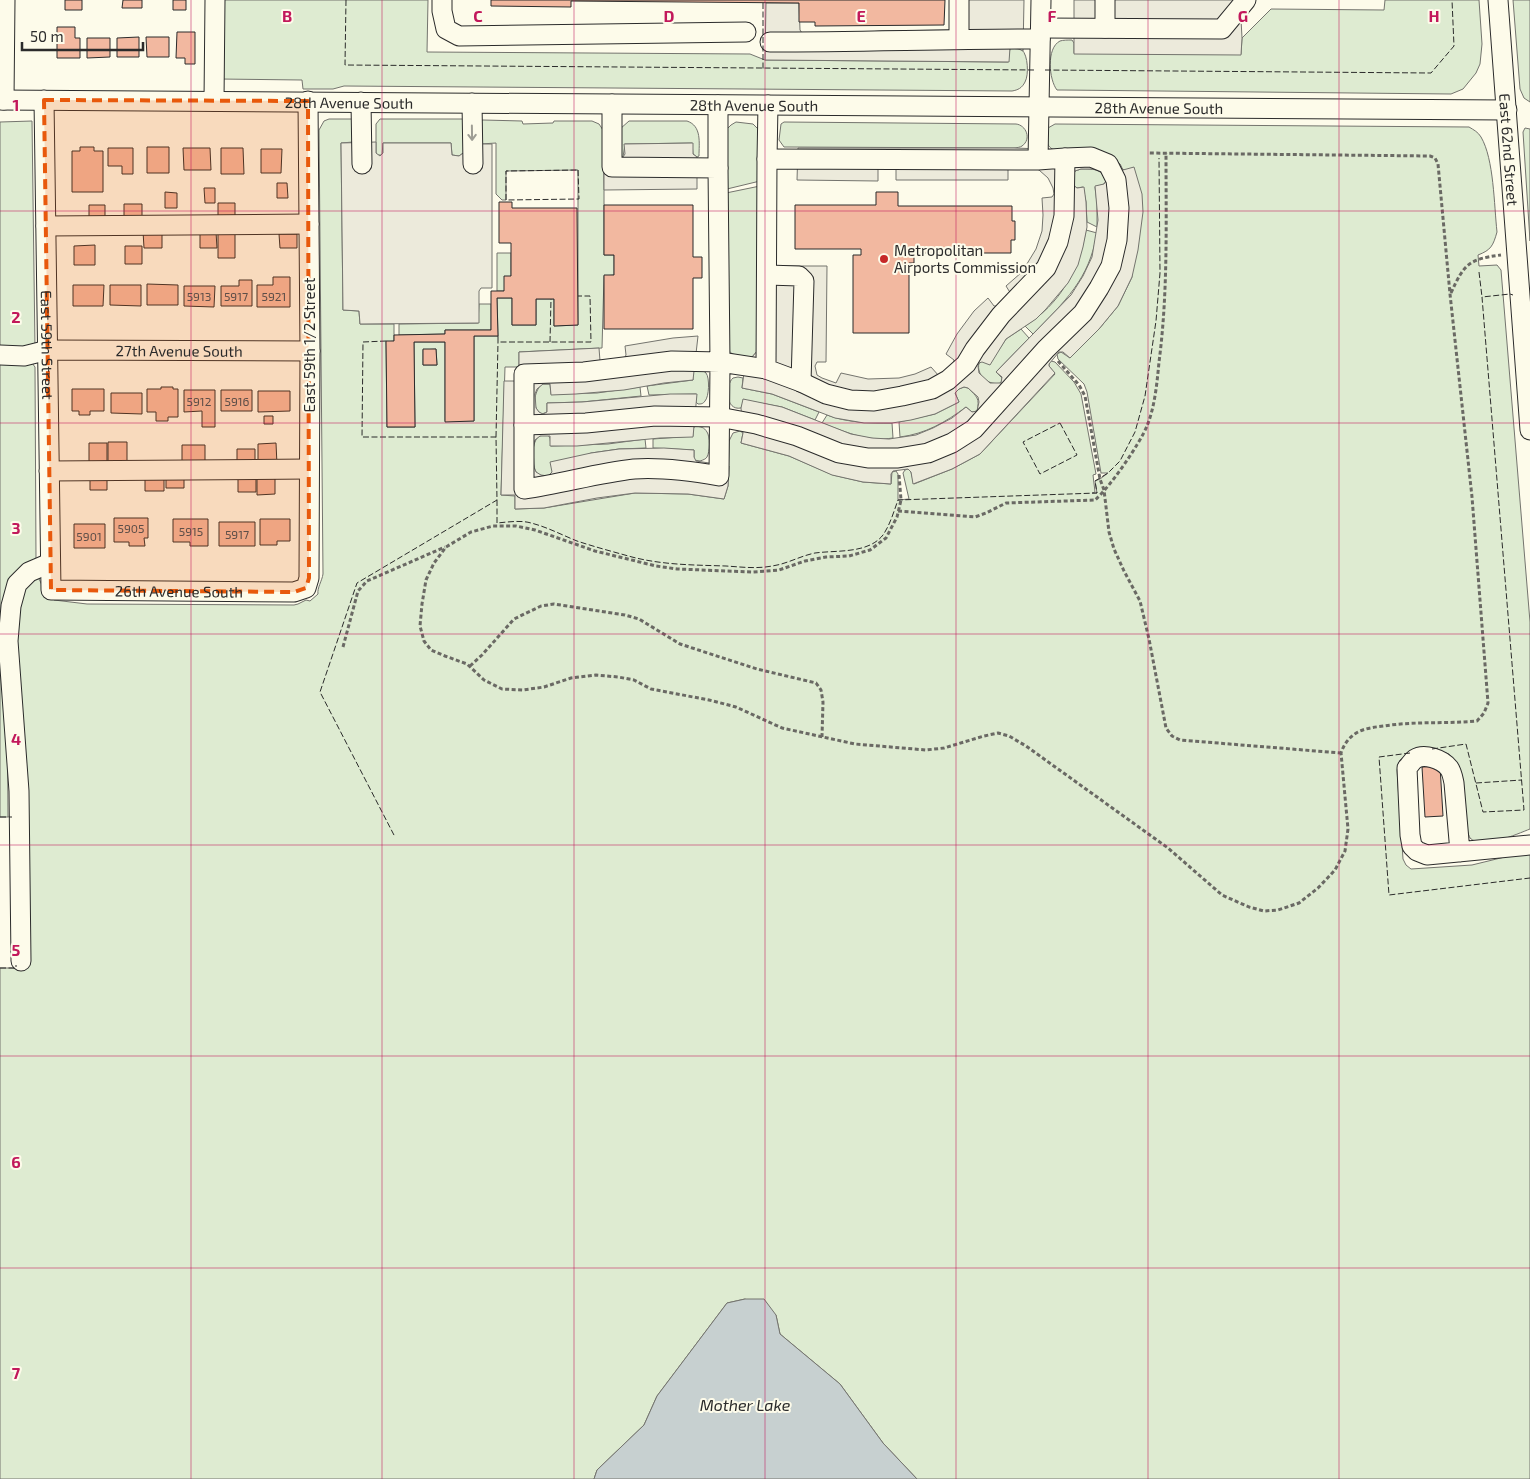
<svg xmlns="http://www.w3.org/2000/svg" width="1530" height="1479" font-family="'Exo 2',sans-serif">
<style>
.green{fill:#deebd1;stroke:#74746e;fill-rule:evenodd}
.parking{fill:#eceadb;stroke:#74746e;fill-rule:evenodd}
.water{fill:#c7d0d0;stroke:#74746e}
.building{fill:#f2b8a0;stroke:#2b2b2b}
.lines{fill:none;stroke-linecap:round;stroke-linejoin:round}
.minor-casing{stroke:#2b2b2b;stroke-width:21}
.path{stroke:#6a6964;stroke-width:3;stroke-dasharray:4 2.5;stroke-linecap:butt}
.minor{stroke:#fdfbea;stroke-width:19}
.fence{stroke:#2b2b2b;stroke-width:1;stroke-dasharray:6 2.5;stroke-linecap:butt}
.oneway{stroke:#9e9d94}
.marked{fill:#e8590c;fill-opacity:0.2;stroke:#e8590c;stroke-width:4;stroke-dasharray:10 6;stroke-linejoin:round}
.grid{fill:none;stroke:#c2185b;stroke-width:1;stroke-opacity:0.55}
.poi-dot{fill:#c62828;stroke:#fdfbea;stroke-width:2}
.labels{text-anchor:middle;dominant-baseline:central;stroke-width:4;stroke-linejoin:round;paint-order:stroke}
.number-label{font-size:12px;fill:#5d4e48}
.street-label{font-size:15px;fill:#2b2b2b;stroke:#fdfbea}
.poi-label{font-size:15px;fill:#2b2b2b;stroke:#fdfbea;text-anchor:start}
.water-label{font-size:16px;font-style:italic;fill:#2b2b2b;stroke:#fdfbea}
.grid-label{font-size:16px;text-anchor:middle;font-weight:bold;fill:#c2185b;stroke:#fdfbea;stroke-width:4;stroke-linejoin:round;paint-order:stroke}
</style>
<rect width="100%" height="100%" fill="#fdfbea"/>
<path class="green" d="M219,0h209l-1,52 323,2 15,6 243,2 2,-14c4,0 8,0 12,2 6,5 7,25 3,32 -3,6 -7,8 -13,9l-668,-5 -11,3h-30l-1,-9 -83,-1z
M1385,0h94l3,44 -2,20 -4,9 -13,16 -12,5 -389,-4h-5c-8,-10 -11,-42 3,-49 3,-1 8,-1 12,-1l2,3v10l167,1 1,-16 29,-29 113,1z
M1513,0h17v102l-6,-4 -4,-9z
M329,119h22l2,2v21l-12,1 2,167 16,1 1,13h34v17l-8,1 1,85h28l-1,-85h31v79h29v-85h24l-1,-38h15v27h24v-26h18v27l24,-1v-155l-72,1v29h-4l-6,-6v-51l-15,1 -1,-23 3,-1 39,1 1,3 30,-1 1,-2h38l7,3 4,6 1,60v65h10v20l-10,1 -2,72 -83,4v15h-14l-4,128 14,1v13l29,-1 91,-15 53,1 36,5 4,-13 1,-45 4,-8 7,-2 3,2 -2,10 48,13 44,19 30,7 28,2 1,-12 4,-1 2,3v26l11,-1 -6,-26 2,-3 3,-1 3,3 3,12 38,-15 28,-15 75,-80 -6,-8v-3l2,-2 4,1 19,20 7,12 15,80 -3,1 2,17 -3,1h5l-2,-12 5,-2 8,-6h-7l-14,-81 -3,-8 -26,-25 -1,-5 4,-2 9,6 29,-29 19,-23 14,-29 -7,-107 -3,-1 -2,-5 -66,-14c-10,-5 -7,-13 -6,-22l7,-4 414,3c5,3 9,5 12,10 13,22 13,68 16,95 -4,14 -6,18 -19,23l1,11 18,-1 4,5 29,352v207c-13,5 -48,21 -60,9 -1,-2 -2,-5 -3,-8l-11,-67 -7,-9 -9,-3 -30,2 -10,7 -3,10 6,89 3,6 5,4 61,-4 49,-12h9v626h-613l-34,-36 -43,-59 -60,-50 -4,-19 -31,-16 -18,4 -70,93 -13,29 -47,45 -3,9h-594v-511h15l-2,-316 10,-67 14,-10 8,16 9,9 33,4 207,1 4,-1 8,-4 4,1 8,-7c-1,-6 4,-13 5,-20l-4,-444 5,-9zM436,349l1,16h-14v-15z
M380,119h83l3,32 -7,5 -7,-1 -1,-12h-68l-1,12h-4l-2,-2v-29z
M32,121l3,228 -35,2v-229z
M629,121h58c15,5 12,22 12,35l-2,1 -4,-3 -1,-11 -67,1 -2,13 -4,-1 1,-27z
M736,122l17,2 5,5 2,52 -33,8 -1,-59 5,-5z
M784,122l232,2c10,1 16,15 6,22 -1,1 -6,2 -8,2l-226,-1h-4l-5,-7 2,-16z
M1525,128l5,1v112l-7,-109z
M1081,169c11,0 21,-1 25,12l-2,3 -9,3 2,16v24l-10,-5 -1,-20 -3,-15 -6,1 -4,-3v-9l2,-5z
M760,186l-1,163 -7,8c-8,1 -17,0 -23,-6l-3,-158z
M1086,230l11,3c-8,47 -32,68 -64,101l-8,-8c35,-22 54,-56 61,-96z
M497,253h14v23l-7,15h-7z
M479,304h12v26h-46v4l-46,1v-11l79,-1z
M1021,329l8,9 -33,34 6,6 -1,5c-12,3 -25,-7 -22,-20l19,-12 8,-12z
M0,362l32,1 3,4 1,192 -36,98z
M695,370c4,0 8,0 11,3 4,5 3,24 -1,28 -2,3 -4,3 -7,3l-2,-2v-8l-47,1 -2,-9 46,-6v-9z
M738,377l5,1 -1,10 30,6 47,18 -4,8 -33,-13 -38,-7 -3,8c-16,3 -16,-23 -8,-30z
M542,384h8l1,10 46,-1 43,-6 1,9 -59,6 -35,1v9l-5,2c-11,-5 -8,-23 0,-30z
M964,387l4,1c9,9 12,10 9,23l-5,1 -6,-5c-20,15 -41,27 -66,30l-1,-15 36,-8 24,-12 -4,-9 4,-4z
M827,415c21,8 43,8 65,8l1,15c-25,4 -48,-6 -71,-15z
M696,426c5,1 8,1 11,6 3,4 3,20 0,25 -1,2 -4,3 -7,4l-6,-1v-10l-41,-2v-9l40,-3v-8z
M548,435l2,3 1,8 57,-2 37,-5 1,9 -27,1 -28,4 -39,19 -4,4c-4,0 -8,0 -11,-3 -6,-6 -6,-34 3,-37 3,-1 5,-1 8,-1z
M1,672l6,4 1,141h-8v-144z"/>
<path class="parking" d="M952,0h72l-1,51 -4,-2 -9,-1 -1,14 -244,-2 1,-57h33l1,27 2,3 13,3 66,-5 68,-1 3,-2z
M1074,0h166l2,38 -1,17 -167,-1z
M376,142v11l4,3 3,-3v-10h68l1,12 7,1 7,-5 3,-7h23v144h-11l-2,3v32l-119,1 -1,-13 -16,-1 -2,-167z
M693,143v11l4,3v32l-93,1v-32l19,-1 2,-3 -1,-10z
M798,148h216l84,3 10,3 12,10 3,6 11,-3 8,27 1,18 -5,38 -6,27 -14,29 -19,23 -29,29 -7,-6h-4l-10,12v2l6,7 -75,81 -28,15 -39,15 -2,-12 -3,-3 -15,2 -2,3v10l-28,-2 -31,-7 -43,-19 -48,-13 2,-10 -2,-25 2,-9 39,8 69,27 21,4 17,1 27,-4 17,-7 19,-10 14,-11 6,5 5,-1 2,-9 -1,-5 -10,-9 -4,-1 -5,2 -4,4 4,9 -24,12 -24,6 -19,3h-28l-29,-5 -63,-24 -30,-6 4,-30 6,-1 7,-8v-83h68l-1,96h-9l-2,4 2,9 5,3 14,5 5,-10 27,6 31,-1 16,-4 16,-7 8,9 15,-13v-3l-8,-6 11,-20 17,-23 14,-13 6,8h3l14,-12 -5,-8 16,-14 14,-23 6,-18 1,-16 -1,-17 10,-1 2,-3 -1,-6 -5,-10 -9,-8 -9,-4 -22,3v11h-112v-13h-18v14l-81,-1zM1081,169h16l4,3 5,9 -2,3 -9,2 3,34 -6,37 -9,19 -12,19 -75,77 6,5 -1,6h-11l-11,-10 -1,-7 1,-3 3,-1 8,3 16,-26 30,-20 10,-10 22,-26 10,-18 5,-18 4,-20 -1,-25 -2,-15 -7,1 -4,-3v-9l2,-5z
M698,336l-5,44 -29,3 -40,7 -48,4 -25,1 -1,-11h-7l-6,5 -2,5 1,14 3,4 4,2 4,-2v-9l35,-1 88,-8h27l-4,43 -33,1 -83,8h-27v-10h-10l-5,4 -2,8 1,19 2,5 5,3 7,1 4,-4 -2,-10 41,-9 28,-4 45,-1 30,2v7l2,4 33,5 -1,20 -4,13 -36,-5 -53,-1 -38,5 -53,10 -29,1v-14h-14l3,-114h15v-29l80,-4 1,13h1l23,-2 2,-4 -1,-9 48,-8z"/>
<path class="water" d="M745,1299h19l12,16 4,19 60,50 43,59 34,36h-323l3,-9 47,-45 13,-29 70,-93z"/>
<path class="building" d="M65,0h17v10h-17z
M123,0h19v8h-20z
M173,0h13v10h-13z
M491,0h454l-1,25 -129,1v-4h-16v-19l-228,-2v6l-80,-1z
M57,27h18v11h5v20h-23z
M177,32h18v32h-10v-6h-9z
M139,37v20h-22v-19z
M146,37h23v20h-22z
M87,38h23v19l-23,1z
M80,147h14v4h9v41h-31v-41h8z
M147,147h22v26h-22z
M108,148h25v26h-11v-8h-14z
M183,148h27l1,22h-27z
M221,148h22l1,26h-23z
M261,149h21l-1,24h-20z
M277,183h10l1,15h-11z
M204,188h11v15h-10z
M165,192l12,1v15h-12z
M876,192h22v14h114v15h3v19h-4v13h-97v10h-5v70h-56v-78h8v-6h-66v-44h81z
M499,202h13v6h65l1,117 -24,1v-27h-18v26h-24v-27h-15l1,38h-24v85l-29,1v-80h-31l1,85h-28l-1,-86h8v-6l51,-1v-4h46v-39h13v-15h7v-33h-12z
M218,203h17v18l-17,1z
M124,204h18v17h-18z
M89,205h16v16h-16z
M604,205h89v52h9v21h-9v51h-89v-54h10v-20h-10z
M143,231h19v17h-18z
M200,232h16l1,16h-17z
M218,232h17v26h-17z
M279,234h18v14h-17z
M95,245v20h-21v-19z
M125,246h17v18h-17z
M273,277h17v30h-33v-22h16z
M239,280h13v26h-31v-20h18z
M147,284l31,1v20h-31z
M73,285h31l-1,21h-30z
M110,285h31v21l-31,-1z
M184,286h31l-1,21 -30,-1z
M423,349h13l1,16h-14z
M161,387h12v2h5v28h-10v4h-12v-9h-9v-23h14z
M72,389h32v22h-14v4h-11v-4h-7z
M184,390h31v37h-13v-16l-18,1z
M221,390h31v21h-31z
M258,391h32v20l-32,1z
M111,393h31v21l-31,-1z
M264,416h9v8h-9z
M108,442h19v21h-19z
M89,443h18v20h-18z
M276,443l1,22h-19v-21z
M182,445h23v18h-23z
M237,449h18v14h-18z
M90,474h17v16h-17z
M145,474h19v17h-19z
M166,474h18v14h-18z
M238,475h18v17h-18z
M257,475h18v19l-18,1z
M114,518h34v20h-4l1,8h-16v-4h-15z
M173,519h35v27h-18v-4h-17z
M260,519h30v22h-13v4h-17z
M219,522h36v24h-36z
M74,524h31v24h-31z
M1440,766l3,50 -18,1 -3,-50z"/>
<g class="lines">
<g class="minor-casing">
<g id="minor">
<path d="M442,0v11l4,18 13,7 287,-4"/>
<path id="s1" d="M1498,0l32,430"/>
<path d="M1041,28l181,1 24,-29"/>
<path d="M1105,28v-28"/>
<path d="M959,39v-39"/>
<path d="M770,42c90,0 180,-3 270,-3"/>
<path id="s2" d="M0,100l1507,10"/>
<path d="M4,100l1,-100"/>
<path id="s3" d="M44,100l7,490 243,2 12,-4 3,-10 1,-227 -2,-250"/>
<path d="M214,101l1,-101"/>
<path d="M361,102l1,62"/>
<path d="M472,103l1,61"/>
<path d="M612,104v63l106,1 2,194 -1,114c-28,-5 -56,-9 -85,-7 -37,4 -73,15 -110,20v-115l60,-2 88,-11 48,1 46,7"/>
<path d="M767,159l1,-54"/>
<path d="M1038,160l-271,-1 -1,210 35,13 25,12 24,6 24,1 28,-5 30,-7 16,-9 18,-16 9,-15 26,-34 45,-47 12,-26 6,-26 1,-58 -27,2 3,-160"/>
<path d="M718,168v-63"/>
<path d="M46,226l263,-2"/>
<path d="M767,275l32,1 5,5 -3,101"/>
<path id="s4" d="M0,355l24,1 24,-6 262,1"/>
<path d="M524,425l62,-2 69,-7 64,1 37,7 41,12 42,17 29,5h30l30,-5 24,-10 22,-14 72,-80 37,-36 16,-25 12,-22 6,-26 2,-32 -3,-28 -8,-16 -17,-7 -26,1"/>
<path d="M49,471l260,-2"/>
<path d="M1460,852l-6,-69c-1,-5 -2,-11 -5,-15 -7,-9 -25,-15 -34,-9 -3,2 -5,6 -8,9l3,67 2,11 5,5 10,4 103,-10"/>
<path d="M21,961l-2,-170 -11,-150 3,-35 6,-22 12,-12 21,-9"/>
</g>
</g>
<path class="path" d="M1451,293c13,-29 18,-34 50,-38
M1058,361l21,24 6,11 15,83 4,11 5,42 5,17 10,22 16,30 9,38 17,89 6,8 8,4 161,13
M899,475l2,25 -4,17 -11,21 -16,12 -21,6 -23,1 -21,4 -26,9 -26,2 -76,-3 -21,-3 -61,-15 -60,-21 -19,-4h-23l-22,6 -25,15 -12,16 -8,17 -4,24 -2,22 4,15 7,9 14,6 22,8 17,16 18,9 21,1 21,-3 27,-9 25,-3 22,2 16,3 17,9 58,11 27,7 46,21 73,16 71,6 18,-2 40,-12 14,-3 11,3 17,10 142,102 54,47 27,12 15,4 14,-1 21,-7 19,-15 17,-18 10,-19 3,-22 -7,-76c3,-9 8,-16 17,-21 8,-4 17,-5 26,-6 31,-5 62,-2 93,-5l7,-8 4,-10 -16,-206 -22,-203 -12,-130 -3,-6 -5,-2 -282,-3
M898,511l77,6 11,-4 20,-10 89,-3c15,-13 44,-55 52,-74 8,-20 10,-43 12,-64 9,-69 7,-139 7,-209
M343,647l15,-56 9,-10 78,-34
M470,666l12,-11 32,-36 27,-13 13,-2 71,11 14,4 41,25 77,25 59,14 5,7 2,12 -1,35"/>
<use href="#minor" class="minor"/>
<path class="fence" d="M346,0l-1,65 690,5
M763,3v66
M1045,70l386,3 23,-27 -2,-46
M578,170l1,29 -73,1v-29z
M1479,272l3,25
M498,336v6h93l-1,-46h-12
M386,341l-23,1 -1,95h134l1,63 -140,83 -37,109 75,145
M550,342l1,-43
M1060,423l17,32 -37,19 -17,-32z
M496,437l2,-95
M497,500v23c11,-1 24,-3 34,0 16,4 31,12 46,18 18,6 37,11 55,16 31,8 62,8 94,9 15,1 31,3 46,0 15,-2 28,-10 43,-13 22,-3 53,1 68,-18 7,-10 11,-24 15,-35l199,-7 -2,-12 13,-8 12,-12 15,-29 10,-36 11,-75 4,-48 -1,-115
M1432,749l34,-5 17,68 41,-2 -42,-513 28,-3 3,1
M1410,753l-31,4 10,138 141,-17
M1476,783l46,-3
M0,817h12
M0,968h16v-3"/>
</g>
<defs><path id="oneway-shaft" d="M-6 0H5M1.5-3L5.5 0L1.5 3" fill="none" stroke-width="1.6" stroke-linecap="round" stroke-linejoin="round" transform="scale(1.25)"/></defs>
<use class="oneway" href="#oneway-shaft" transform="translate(472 133) rotate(89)"/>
<path class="marked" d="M44,100l264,1 1,477 -3,10 -12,4 -243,-2z"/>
<path class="grid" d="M191,0v1479M382,0v1479M574,0v1479M765,0v1479M956,0v1479M1148,0v1479M1339,0v1479M0,211h1530M0,423h1530M0,634h1530M0,845h1530M0,1056h1530M0,1268h1530"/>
<circle class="poi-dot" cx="884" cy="259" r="5"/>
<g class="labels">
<g class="number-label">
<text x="199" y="296">5913</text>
<text x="236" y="296">5917</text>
<text x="274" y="296">5921</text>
<text x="199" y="401">5912</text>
<text x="237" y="401">5916</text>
<text x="131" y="528">5905</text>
<text x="191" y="531">5915</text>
<text x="237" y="534">5917</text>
<text x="89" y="536">5901</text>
</g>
<g class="street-label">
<text stroke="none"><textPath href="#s2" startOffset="349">28th Avenue South</textPath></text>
<text stroke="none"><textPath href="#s2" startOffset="754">28th Avenue South</textPath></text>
<text stroke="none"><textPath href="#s2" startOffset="1159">28th Avenue South</textPath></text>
<text stroke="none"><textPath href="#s1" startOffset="150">East 62nd Street</textPath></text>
<text stroke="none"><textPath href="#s3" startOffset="245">East 59th Street</textPath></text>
<text transform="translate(309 345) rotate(-90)">East 59th 1/2 Street</text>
<text stroke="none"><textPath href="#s4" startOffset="180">27th Avenue South</textPath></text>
<text stroke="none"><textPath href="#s3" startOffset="618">26th Avenue South</textPath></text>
</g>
<g class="poi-label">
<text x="894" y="250">Metropolitan<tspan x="894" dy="17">Airports Commission</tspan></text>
</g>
<g class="water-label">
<text x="745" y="1404">Mother Lake</text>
</g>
</g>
<g class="grid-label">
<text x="287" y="22">B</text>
<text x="478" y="22">C</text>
<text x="669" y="22">D</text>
<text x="861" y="22">E</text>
<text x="1052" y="22">F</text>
<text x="1243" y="22">G</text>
<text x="1434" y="22">H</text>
<text x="16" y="111">1</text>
<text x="16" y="323">2</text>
<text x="16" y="534">3</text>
<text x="16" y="745">4</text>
<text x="16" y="956">5</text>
<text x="16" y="1168">6</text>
<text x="16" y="1379">7</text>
</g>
<path d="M22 42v8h121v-8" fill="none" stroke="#2b2b2b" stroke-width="2.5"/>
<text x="30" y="42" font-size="15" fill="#2b2b2b" stroke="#fdfbea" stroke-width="4" paint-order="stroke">50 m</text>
</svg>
